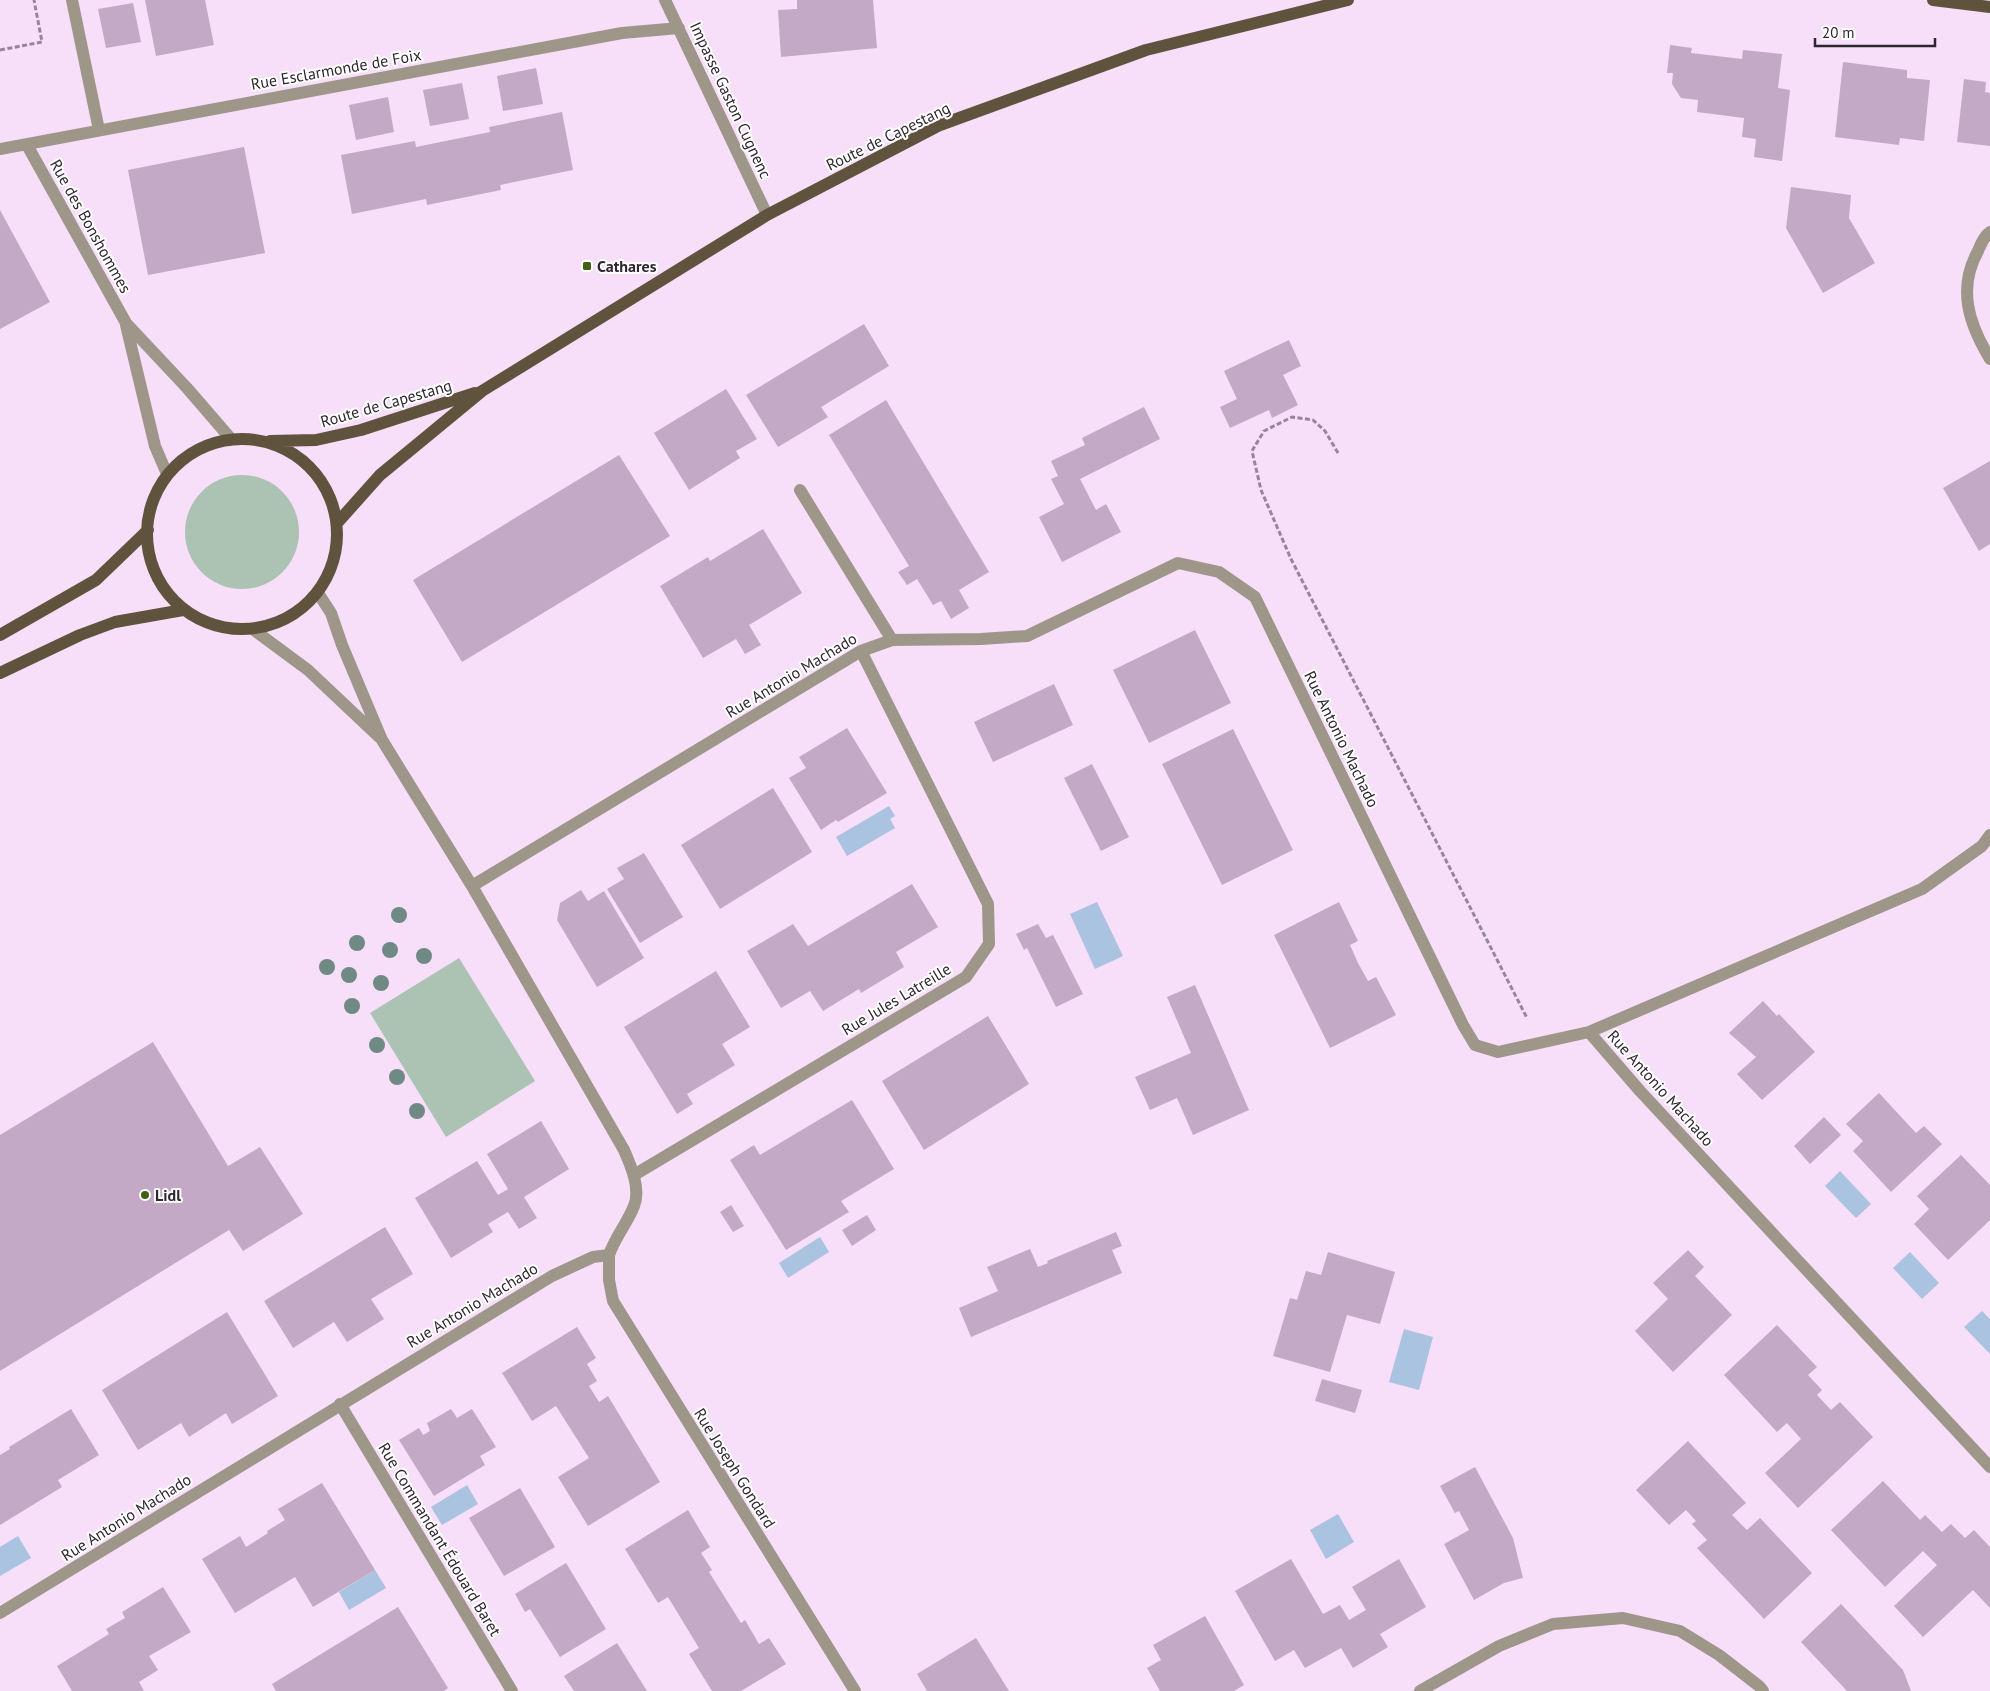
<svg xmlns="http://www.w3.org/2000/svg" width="1990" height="1691" font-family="'PT Sans',sans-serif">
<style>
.green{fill:#acc3b4}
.water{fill:#aac3e1}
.building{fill:#c4a9c6}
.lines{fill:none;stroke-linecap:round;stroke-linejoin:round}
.path{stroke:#978699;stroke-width:3;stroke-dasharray:5 2.5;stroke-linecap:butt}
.street{stroke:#9d9689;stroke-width:12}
.primary{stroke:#60533d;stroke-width:12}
.tree{fill:#6f8984}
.poi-dot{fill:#416116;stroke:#fff;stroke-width:2}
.labels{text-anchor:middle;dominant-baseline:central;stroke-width:4;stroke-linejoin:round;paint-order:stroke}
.street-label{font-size:16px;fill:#2f2630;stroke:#fff}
.poi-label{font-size:16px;font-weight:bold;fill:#2f2630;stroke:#fff;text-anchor:start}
</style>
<rect width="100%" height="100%" fill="#f7def9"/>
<path class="green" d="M185 532a57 57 0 1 1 114 0a57 57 0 1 1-114 0Z
M459,958l76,123 -89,56 -76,-124z"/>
<path class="water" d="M889,806l6,10 -5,3 5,9 -48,28 -11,-19z
M1097,902l26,54 -28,13 -25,-55z
M1840,1171l31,33 -15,14 -31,-32z
M820,1237l9,15 -41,26 -9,-15z
M1910,1252l29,31 -17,16 -29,-31z
M1982,1311l8,8v35l-26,-27z
M1404,1329l29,8 -14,53 -30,-8z
M467,1485l11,19 -36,21 -11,-18z
M1338,1514l16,28 -28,17 -16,-29z
M18,1536l13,22 -31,18v-29z
M375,1570l11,18 -37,22 -10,-18z"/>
<path class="building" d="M145,0h60l9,45 -58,11z
M797,0h76l4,48 -96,9 -3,-47 19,-1z
M133,3l8,39 -35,6 -8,-39z
M1670,45l22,3 -1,5 51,6 1,-9 39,4 -4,34 12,2 -8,71 -28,-4 2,-18 -14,-2 2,-19 -47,-6 1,-12 -17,-2 -9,-14 1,-11h-6z
M1843,62l64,8v8l23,2 -6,61 -24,-3 -1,7 -64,-8z
M536,68l7,36 -40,7 -6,-35z
M1964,79l22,3 -1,10 5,1v53l-33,-4z
M462,83l7,36 -39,7 -7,-36z
M388,97l6,35 -38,8 -7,-35z
M562,112l11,58 -73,15 1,5 -74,15 -1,-6 -74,15 -11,-59 74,-14 1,6 74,-15 -1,-5z
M244,147l21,106 -117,22 -20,-105z
M1791,187l60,8 -2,23 26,45 -52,30 -37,-65z
M0,210l50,92 -50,27z
M864,324l25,42 -68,41 7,10 -50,30 -32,-52z
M1289,340l12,26 -18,9 15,30 -26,13 -3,-8 -39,18 -10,-21 17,-8 -13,-28z
M726,389l31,50 -21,12 4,7 -51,32 -35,-57z
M886,400l103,172 -30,18 10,18 -18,11 -10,-18 -8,4 -16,-26 -10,6 -9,-13 11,-6 -80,-131z
M1144,407l16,32 -80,40 16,31 10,-6 15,28 -59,30 -23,-45 25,-13 -13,-25 7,-3 -7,-15 34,-16 -3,-7z
M619,455l51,81 -208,126 -49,-82z
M1990,461v83l-11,7 -36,-63z
M763,529l39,64 -53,32 12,20 -16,9 -9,-15 -33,19 -43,-72 48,-29 2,4z
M1195,630l36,73 -82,40 -36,-73z
M1054,684l19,41 -80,37 -19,-40z
M847,728l40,65 -49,29 -2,-2 -15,10 -32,-52 17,-10 -7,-11z
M1233,729l60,121 -71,35 -60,-121z
M1092,764l37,73 -28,14 -37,-73z
M773,788l39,64 -92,57 -39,-64z
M644,853l39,64 -43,26 -33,-54 17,-10 -7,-11z
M912,884l26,43 -42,25 8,15 -43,26 -2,-4 -36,22 -13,-20 -29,17 -34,-57 46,-27 15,22z
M581,890l7,11 16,-10 40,67 -47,29 -40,-67 3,-17z
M1339,902l19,39 -8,4 8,18 10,18 8,-4 20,38 -66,33 -56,-113z
M1038,924l8,14 7,-3 30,59 -27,13 -29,-59 -3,2 -8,-16z
M716,971l34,56 -28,17 13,21 -48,29 6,10 -16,10 -53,-87z
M1195,985l54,125 -56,25 -16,-37 -27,12 -15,-33 56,-24 -24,-56z
M1763,1001l14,15 2,-2 36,38 -53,48 -25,-26 19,-17 -27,-24z
M988,1016l41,68 -105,66 -42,-69z
M153,1042l75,124 32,-19 43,67 -60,37 -14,-21 -229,141v-236z
M1879,1093l37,40 8,-7 18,18 -51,48 -38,-41 10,-10 -17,-17z
M852,1100l42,69 -53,32 8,11 -63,38 -56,-90 24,-15 6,10z
M1824,1117l17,18 -31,29 -16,-18z
M541,1121l28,48 -45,28 13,21 -18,11 -11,-17 -20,12 5,8 -42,26 -36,-60 62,-37 21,34 10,-6 -21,-35z
M1961,1155l29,30v35l-42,40 -34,-36 15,-15 -12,-13z
M731,1205l13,21 -11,6 -13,-20z
M867,1215l9,15 -24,16 -10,-16z
M385,1227l28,47 -42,25 13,20 -37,23 -13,-20 -41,26 -29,-47z
M1116,1232l6,14 -10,4 10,23 -151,64 -12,-29 39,-17 -11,-24 43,-18 8,18 10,-4 -1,-2z
M1688,1250l16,17 -9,9 37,39 -59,57 -38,-41 33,-32 -15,-16z
M1328,1252l67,20 -15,52 -33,-9 -17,57 -57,-16 17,-58 7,2 9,-29 15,4z
M227,1312l51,84 -46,28 -6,-11 -37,24 -8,-14 -43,27 -36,-60z
M1777,1325l40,42 -9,8 14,15 -5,5 14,15 9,-8 33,35 -75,71 -33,-35 36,-34 -14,-16 -10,9 -53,-57z
M577,1327l19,31 -9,6 10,17 -8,5 10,16 9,-6 52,86 -72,44 -30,-49 31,-19 -33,-52 -24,15 -30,-48z
M1322,1379l40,11 -7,23 -40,-12z
M71,1409l28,46 -41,25 4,7 -62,38v-70l10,-6 -1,-2z
M451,1409l6,9 15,-9 24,38 -16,9 5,9 -51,31 -35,-56 20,-12 4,7 7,-4 -3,-8z
M1688,1441l58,62 -14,12 15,15 13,-12 52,55 -48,46 -67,-71 10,-8 -15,-16 4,-3 -10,-11 -17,15 -33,-35z
M1475,1467l38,71 10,40 -19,5 -30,17 -30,-56 25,-14 -10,-19 -4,2 -15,-27z
M1883,1481l37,39 5,-5 17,17 9,-8 14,14 9,-8 16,17v61l-17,-18 -50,47 -29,-31 43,-41 -14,-14 -38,36 -54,-57z
M322,1483l53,87 -62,37 -18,-30 -60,36 -33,-54 38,-23 6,11 22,-14 -1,-2 18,-11 -7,-11z
M520,1488l35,59 -51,29 -35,-58z
M688,1510l22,37 -9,6 11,17 -3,2 32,51 4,-3 14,24 10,-6 17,26 -45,27h-29l-23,-37 10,-6 -31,-51 -10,6 -33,-54z
M1291,1559l32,55 17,-9 9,15 17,-10 -14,-23 47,-28 27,48 -46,27 8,13 -35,21 -12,-20 -36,20 -11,-18 -19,11 -40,-70z
M566,1563l40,66 -46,28 -30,-48 -5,3 -10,-18z
M163,1587l28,45 -42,24 9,14 -19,12 5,9h-72l-15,-25 52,-32 -3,-5 19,-11 -3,-6z
M1841,1604l62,66 8,21h-64l-46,-49z
M398,1607l50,81 -4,3h-168l-4,-7z
M1205,1616l39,69 -10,6h-74l-13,-23 14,-8 -8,-15z
M976,1638l33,53h-82l-10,-17z
M617,1643l30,48h-73l-10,-15z"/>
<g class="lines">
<path class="path" d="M0,50l42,-8 -8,-42
M1338,453l-13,-22 -12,-11 -21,-3 -28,14 -12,20 9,39 30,69 236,459"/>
<path class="street" d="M72,0l27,130
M665,0l102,215
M27,145l99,178 61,65 44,51
M0,149l622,-116 57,-5
M1990,232c-6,4 -9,12 -12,19 -21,38 -9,73 12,108
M126,325l29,121 12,28
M800,490l92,150
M254,630l54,40 71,67
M472,886l389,-235 31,-11 89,-1 46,-3 151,-73 41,9 36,25 208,428 12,20 23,7 91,-20 333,-143 60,-43 8,-11
M1589,1032l51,59 350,376
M634,1175l332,-198 23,-33 -1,-40 -127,-253
M609,1255v25l4,21 242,390
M340,1404l172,287
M0,1613l552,-337 41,-19 16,-2c6,-18 18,-31 25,-49 7,-17 -3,-40 -10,-56l-152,-264 -90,-146 -40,-95 -11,-32 -13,-20
M1420,1691l79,-45 54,-22 70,-6 57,13 39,24 40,31 4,5"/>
<path class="primary" d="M1933,0l57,7
M147 534a95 95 0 1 1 190 0a95 95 0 1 1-190 0Z
M270,441l46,-1 45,-10 114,-37
M338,522l42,-47 102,-84 285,-176 173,-90 206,-75 202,-50
M0,635l96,-55 52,-50
M0,673l80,-38 35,-13 68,-12"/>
</g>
<g class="tree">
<circle cx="399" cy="915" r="8"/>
<circle cx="357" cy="943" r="8"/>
<circle cx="390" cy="950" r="8"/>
<circle cx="424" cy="956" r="8"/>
<circle cx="327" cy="967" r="8"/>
<circle cx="349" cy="975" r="8"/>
<circle cx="381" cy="983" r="8"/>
<circle cx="352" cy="1006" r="8"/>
<circle cx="377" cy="1045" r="8"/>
<circle cx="397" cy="1077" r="8"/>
<circle cx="417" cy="1111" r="8"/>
</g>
<g class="poi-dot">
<rect x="582" y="261" width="10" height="10" rx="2.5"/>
<circle cx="145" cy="1195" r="5"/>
</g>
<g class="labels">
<g class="street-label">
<text transform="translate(336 69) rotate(-10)">Rue Esclarmonde de Foix</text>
<text transform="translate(731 100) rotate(65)">Impasse Gaston Cugnenc</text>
<text transform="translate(888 136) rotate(-26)">Route de Capestang</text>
<text transform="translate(91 226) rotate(61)">Rue des Bonshommes</text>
<text transform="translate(386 403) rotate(-16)">Route de Capestang</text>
<text transform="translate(791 675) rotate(-31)">Rue Antonio Machado</text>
<text transform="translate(1342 739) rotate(64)">Rue Antonio Machado</text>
<text transform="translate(896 999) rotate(-31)">Rue Jules Latreille</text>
<text transform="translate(1661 1088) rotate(48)">Rue Antonio Machado</text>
<text transform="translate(472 1305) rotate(-31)">Rue Antonio Machado</text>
<text transform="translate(735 1468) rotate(58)">Rue Joseph Gondard</text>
<text transform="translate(126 1517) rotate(-32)">Rue Antonio Machado</text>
<text transform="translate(440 1539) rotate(59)">Rue Commandant Édouard Baret</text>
</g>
<g class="poi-label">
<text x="597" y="266">Cathares</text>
<text x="155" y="1195">Lidl</text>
</g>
</g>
<path d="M1815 38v8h120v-8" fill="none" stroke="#2f2630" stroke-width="2.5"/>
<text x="1822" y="38" font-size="15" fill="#2f2630" stroke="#ffffff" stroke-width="4" paint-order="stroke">20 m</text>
</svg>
